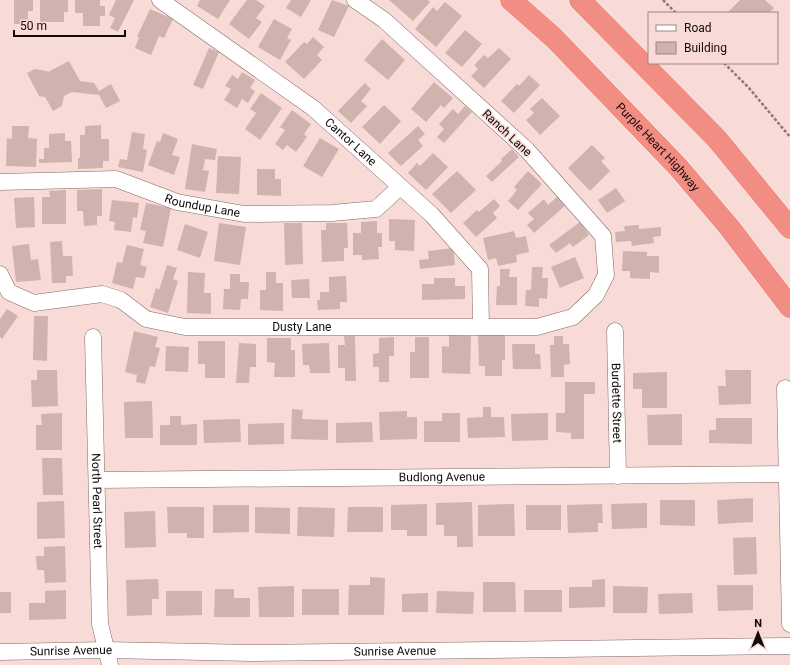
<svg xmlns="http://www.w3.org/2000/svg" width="790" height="665" font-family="Roboto,sans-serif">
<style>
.building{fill:#d0b3af}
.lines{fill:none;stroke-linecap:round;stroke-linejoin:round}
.minor-casing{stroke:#836865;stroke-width:17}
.motorway-casing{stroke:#fff;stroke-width:23}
.path{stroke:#8b7774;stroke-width:2.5;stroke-dasharray:3 2;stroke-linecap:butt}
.minor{stroke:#fff;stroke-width:16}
.motorway{stroke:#f18d83;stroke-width:22}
.labels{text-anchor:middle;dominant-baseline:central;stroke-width:3;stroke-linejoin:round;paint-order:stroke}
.street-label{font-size:12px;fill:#140a09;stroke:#f8dad6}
</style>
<rect width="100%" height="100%" fill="#f8dad6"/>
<path class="building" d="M14,0h19v11h-5v13h-14z
M40,0h28v12h-4v10h-24z
M75,0h25v6h5v10h-5v10h-17v-13h-8z
M116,0h18l-16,32 -8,-4 5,-10 -6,-3z
M200,0h30l-12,19 -21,-13z
M247,0h9l9,6 -9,12 6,4 -13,17 -20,-15z
M291,0h20l-10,17 -15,-9z
M332,0l17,6 -15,31 -16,-7z
M389,0h39l2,2 -17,19z
M740,0h25l9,8 -5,5h-42z
M445,2l17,14 -26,31 -21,-18 18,-22 4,4z
M150,9l23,10 -9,19 -5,-2 -8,19 -16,-7 4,-11h-2z
M274,19l18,10 -5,9 4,2 -11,20 -22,-13z
M465,30l17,14 -20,23 -17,-14z
M313,37l11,10 -7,8 5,5 -18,19 -19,-17 19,-20 3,2z
M382,39l23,21 -17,20 -24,-20z
M209,48l10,4 -16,37 -10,-4z
M499,48l12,11 -27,29 -13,-12 7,-7 -4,-4 10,-10 4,3z
M69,61l11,20 14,2 5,8 12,-7 9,17 -14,7 -7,-13 -27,-3 -8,4 -2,10 -9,5 -8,-14 -6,-1 -12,-23 8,-4 12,2 1,1z
M242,72l13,8 -5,8 5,3 -7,12 -6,-4 -5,9 -13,-8 7,-11 -6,-3 7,-11 6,4z
M529,75l11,10 -26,28 -13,-12 16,-17 2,2z
M434,82l19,16 -9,10 -3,-3 -15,17 -15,-13z
M365,83l6,6 -10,12 6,5 -16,17 -13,-12z
M261,93l21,15 -22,32 -15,-11 11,-16 -6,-4z
M542,98l18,18 -20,19 -14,-15 8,-7 -4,-4z
M384,105l17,16 -21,23 -18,-17z
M465,106l7,6 -28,31 -7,-6 7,-8 -5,-5 14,-15 5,5z
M292,110l19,14 -7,10 3,3 -11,15 -9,-7 -4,5 -8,-6 10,-14 -5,-3z
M101,125v14h8v22h-6v7l-25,1v-11h2v-23h5v-9z
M12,126h17l-1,12 9,1 -1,28 -30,-1 1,-28 5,1z
M418,126l7,8 -7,6 5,6 -22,20 -13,-13z
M132,132l13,2 -2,15 4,1 -4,22 -25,-5 2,-8 7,1z
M65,133v8h6l1,21 -33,1v-4h5v-11h5v-14z
M163,133l15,6 -6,16 8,2 -6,18 -26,-10 9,-24 3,1z
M320,138l19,11 -17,28 -19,-11z
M192,144l25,5 -2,11 -10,-1 -2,11 6,1 -4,21 -20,-3z
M592,145l13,13 -4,3 9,10 -20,20 -22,-23z
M512,149l7,8 -27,25 -6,-6 16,-15 -1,-2z
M433,153l15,14 -22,23 -18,-17 9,-10 3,3z
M218,156l23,1 -2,37 -23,-1z
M257,169h18v10h6v17l-24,-1z
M457,171l19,19 -25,23 -19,-19z
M528,171l14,13 -24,26 -10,-9 9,-11 -3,-3z
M616,188l9,13 -18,12 -9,-13z
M102,189v27h-5v9l-13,1 -1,-15h-6v-21z
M66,190v34h-24v-27h8l-1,-6z
M558,196l8,9 -32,28 -7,-8 7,-6 -6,-6 16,-14 4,6z
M34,197l1,30 -19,1 -2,-30z
M494,199l6,7 -7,7 4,5 -21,19 -13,-14 14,-13 2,2z
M112,200l27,3 -2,15 -4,-1 -2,15 -17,-2 1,-8 -6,-1z
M146,203l25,5 -8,39 -20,-4 3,-12 -6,-1z
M389,219l26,1 -1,31 -19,-1v-9h-6z
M377,221v12h5v14h-4l1,12 -17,1v-5h-9v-22h8v-11z
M580,222l9,13 -16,12 -3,-4 -14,10 -7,-8z
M219,223l27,4 -6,38 -26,-4z
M284,223h18l1,41 -18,1z
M326,223h21l1,25h-4v13l-22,1 -1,-32h5z
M185,224l23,8 -8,26 -23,-8z
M639,225v4l22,-2v9l-8,1 1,6 -22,3 -1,-5 -15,1 -1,-10 10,-1 -1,-5z
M514,231l2,7 10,-2 3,16 -13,3 1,7 -19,4 -2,-8 -8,2 -5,-22z
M62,241l1,15h9l1,20h-7v7h-14l-2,-41z
M29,244l2,16 7,-1 3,21 -25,2 -4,-36z
M127,245l17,4 -4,16 7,2 -3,11 -8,-1 -3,12 -21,-6 5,-21 5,1z
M453,248l2,17 -35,4 -1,-9 10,-1 -1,-8z
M623,251l24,1v4h12v17l-9,-1v7l-20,-1v-7h-8z
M575,257l9,21 -24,10 -9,-21z
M167,265l10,3 -4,11 5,2 -10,32 -18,-6 6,-19 3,2z
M532,267h11l-1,11h6l-1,21 -8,-1v9l-14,-1 1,-16h5z
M500,269h10l-1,8h8v28h-21l1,-19h3z
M188,272l17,1 -1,20h7v21l-24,-1z
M266,272h10v11h7v28l-23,-1v-20h6z
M230,274h10v8h9l-1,17h-7l-1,11 -17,-1 1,-20h6z
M346,276l1,26h-7v7l-22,1 -1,-10h3v-8h9v-15z
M434,278h21v8h10v13l-43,1v-16h12z
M309,279l1,19h-18l-1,-18z
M7,309l11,7 -16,23 -2,-2v-18z
M34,316h14l-1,45 -14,-1z
M134,331l24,6 -3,10 5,1 -5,19 -5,-1 -5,18 -9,-2 1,-7 -12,-3z
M505,334v26h-3v16h-17v-10h-6l-1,-31z
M449,335l22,1 -1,38 -28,-1v-27l7,1z
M344,336h11l1,45h-11v-13h-7v-23h7z
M554,336h9v8h6l1,20 -6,1v12h-13l-1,-32h4z
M394,337v19h-5v26h-10v-15h-6v-13l6,-1v-15z
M415,337h14v41h-19v-26h5z
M267,338h24v12h4v27h-21l1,-14 -8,-1z
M198,341h27v37h-20v-14h-7z
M239,343l17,1v23h-6l-1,16h-13z
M329,343l1,30h-20l-1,-8h-6l-1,-21z
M512,344h23v10h5l1,15h-28z
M166,346l23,1 -1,25 -23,-1z
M37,370h20l1,36 -26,1 -1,-27h6z
M725,370h26v34l-32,1 -1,-19h8z
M667,372v36h-25v-19h-9v-16z
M565,382h30v12h-11v45h-13v-6l-15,-1v-19h9z
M152,401l1,37h-28l-1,-36z
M483,407h8v10h13l1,20 -37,1 -1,-20 16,-1z
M292,409l11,1 -1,9 26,1v20l-37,-1z
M407,411v6h10v22l-37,1 -1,-28z
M62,413v37h-26v-25h6l-1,-11z
M442,413h18v29h-36v-21h18z
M548,413v27l-36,1 -1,-27z
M682,414v31h-34l-1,-30z
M170,416h11v9l16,-1v21h-37v-20h10z
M716,418h36v26l-43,-1v-13h7z
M240,419l1,23 -37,1 -1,-23z
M372,422l1,20 -37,1v-20z
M284,423v21l-36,1v-21z
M42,458h20l1,37h-20z
M753,498v24l-35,2 -1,-24z
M660,500h35v26l-35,-1z
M64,501l1,37 -28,1v-37z
M472,502l1,45h-16v-11h-13v-11h-8v-22z
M647,503v25l-35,1 -1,-25z
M427,504v32h-20v-6h-16v-25z
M514,504l1,32h-37v-31z
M602,504l1,19h-5v9l-30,1 -1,-28z
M213,505h36v27l-36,1z
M526,505h35v25h-35z
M167,507h37v31h-17v-5h-19z
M255,507l35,1v26l-35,-1z
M298,507l37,1 -1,29 -37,-1z
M348,507h35v25h-36z
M155,511l1,36 -31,1 -1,-36z
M756,537l1,37 -23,1 -1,-37z
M65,546l1,36 -21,1 -1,-13h-7l-1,-14h8v-9z
M370,577l15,1 -1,37h-36l1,-30h21z
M158,579l1,20h-7v16l-25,1 -1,-36z
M605,579v28l-36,1v-21h23v-7z
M483,582h32l1,30h-33z
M717,585h36v25l-35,1z
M294,586v31h-35l-1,-30z
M613,586l35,1 -1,26h-34z
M215,589h19v9h16v19h-36z
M302,589h37v26h-37z
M66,590v29l-37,1v-17h16v-12z
M524,590h38v22h-38z
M166,591h36v24l-36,1z
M437,591l37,1 -1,22 -37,-1z
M0,592h11v21h-11z
M428,593v19h-26v-18z
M692,593l1,20 -34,1 -1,-20z"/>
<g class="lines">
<g class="minor-casing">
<g id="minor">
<path id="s1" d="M160,0l153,108 119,107 48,54 1,57"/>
<path id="s2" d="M0,182l116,-3 61,23 67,12 88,-1 44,-4 24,-22"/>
<path id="s3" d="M0,274l9,18 25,11 68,-9 19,6 25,19 39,8h352l36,-10 23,-22 10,-20 -3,-39 -76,-86 -143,-130 -29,-20"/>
<path id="s4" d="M615,331l3,145"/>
<path id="s5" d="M93,337l7,287 10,41"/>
<path d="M785,388l5,236"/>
<path id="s6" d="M97,480l690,-6"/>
<path id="s7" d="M0,652l106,-2 146,3 538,-7"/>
</g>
</g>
<g class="motorway-casing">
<g id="motorway">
<path id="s8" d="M511,0l43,38 124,129 51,60 61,80"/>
<path d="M580,0l137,139 73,89"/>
</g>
</g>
<path class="path" d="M663,0l13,13
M724,63l25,25 41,49"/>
<use href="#minor" class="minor"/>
<use href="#motorway" class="motorway"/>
</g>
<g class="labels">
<g class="street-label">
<text transform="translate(507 133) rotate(43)">Ranch Lane</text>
<text stroke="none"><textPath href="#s1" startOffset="238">Cantor Lane</textPath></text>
<text stroke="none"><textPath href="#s8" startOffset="208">Purple Heart Highway</textPath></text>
<text stroke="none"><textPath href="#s2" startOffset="207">Roundup Lane</textPath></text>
<text stroke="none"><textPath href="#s3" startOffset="324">Dusty Lane</textPath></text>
<text stroke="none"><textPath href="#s4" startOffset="72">Burdette Street</textPath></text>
<text stroke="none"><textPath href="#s6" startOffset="345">Budlong Avenue</textPath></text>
<text stroke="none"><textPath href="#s5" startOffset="164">North Pearl Street</textPath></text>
<text stroke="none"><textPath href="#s7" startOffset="71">Sunrise Avenue</textPath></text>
<text stroke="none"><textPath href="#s7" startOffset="395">Sunrise Avenue</textPath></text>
</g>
</g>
<rect x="648" y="12" width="130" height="52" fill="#f8dad6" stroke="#9d8784"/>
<rect x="656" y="25" width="20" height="6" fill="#ffffff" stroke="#9d8784"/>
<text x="684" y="32" font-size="12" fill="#140a09">Road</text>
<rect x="656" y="42" width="20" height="12" fill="#d0b3af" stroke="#9d8784"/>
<text x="684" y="52" font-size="12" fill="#140a09">Building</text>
<g transform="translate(758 633)" stroke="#f8dad6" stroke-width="3" paint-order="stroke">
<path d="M0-3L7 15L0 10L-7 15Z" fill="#140a09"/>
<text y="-6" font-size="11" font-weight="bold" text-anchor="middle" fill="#140a09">N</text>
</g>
<path d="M14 30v6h111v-6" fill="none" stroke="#140a09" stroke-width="2"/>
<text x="20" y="30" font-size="12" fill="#140a09" stroke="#f8dad6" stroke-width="3" paint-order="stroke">50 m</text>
</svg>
